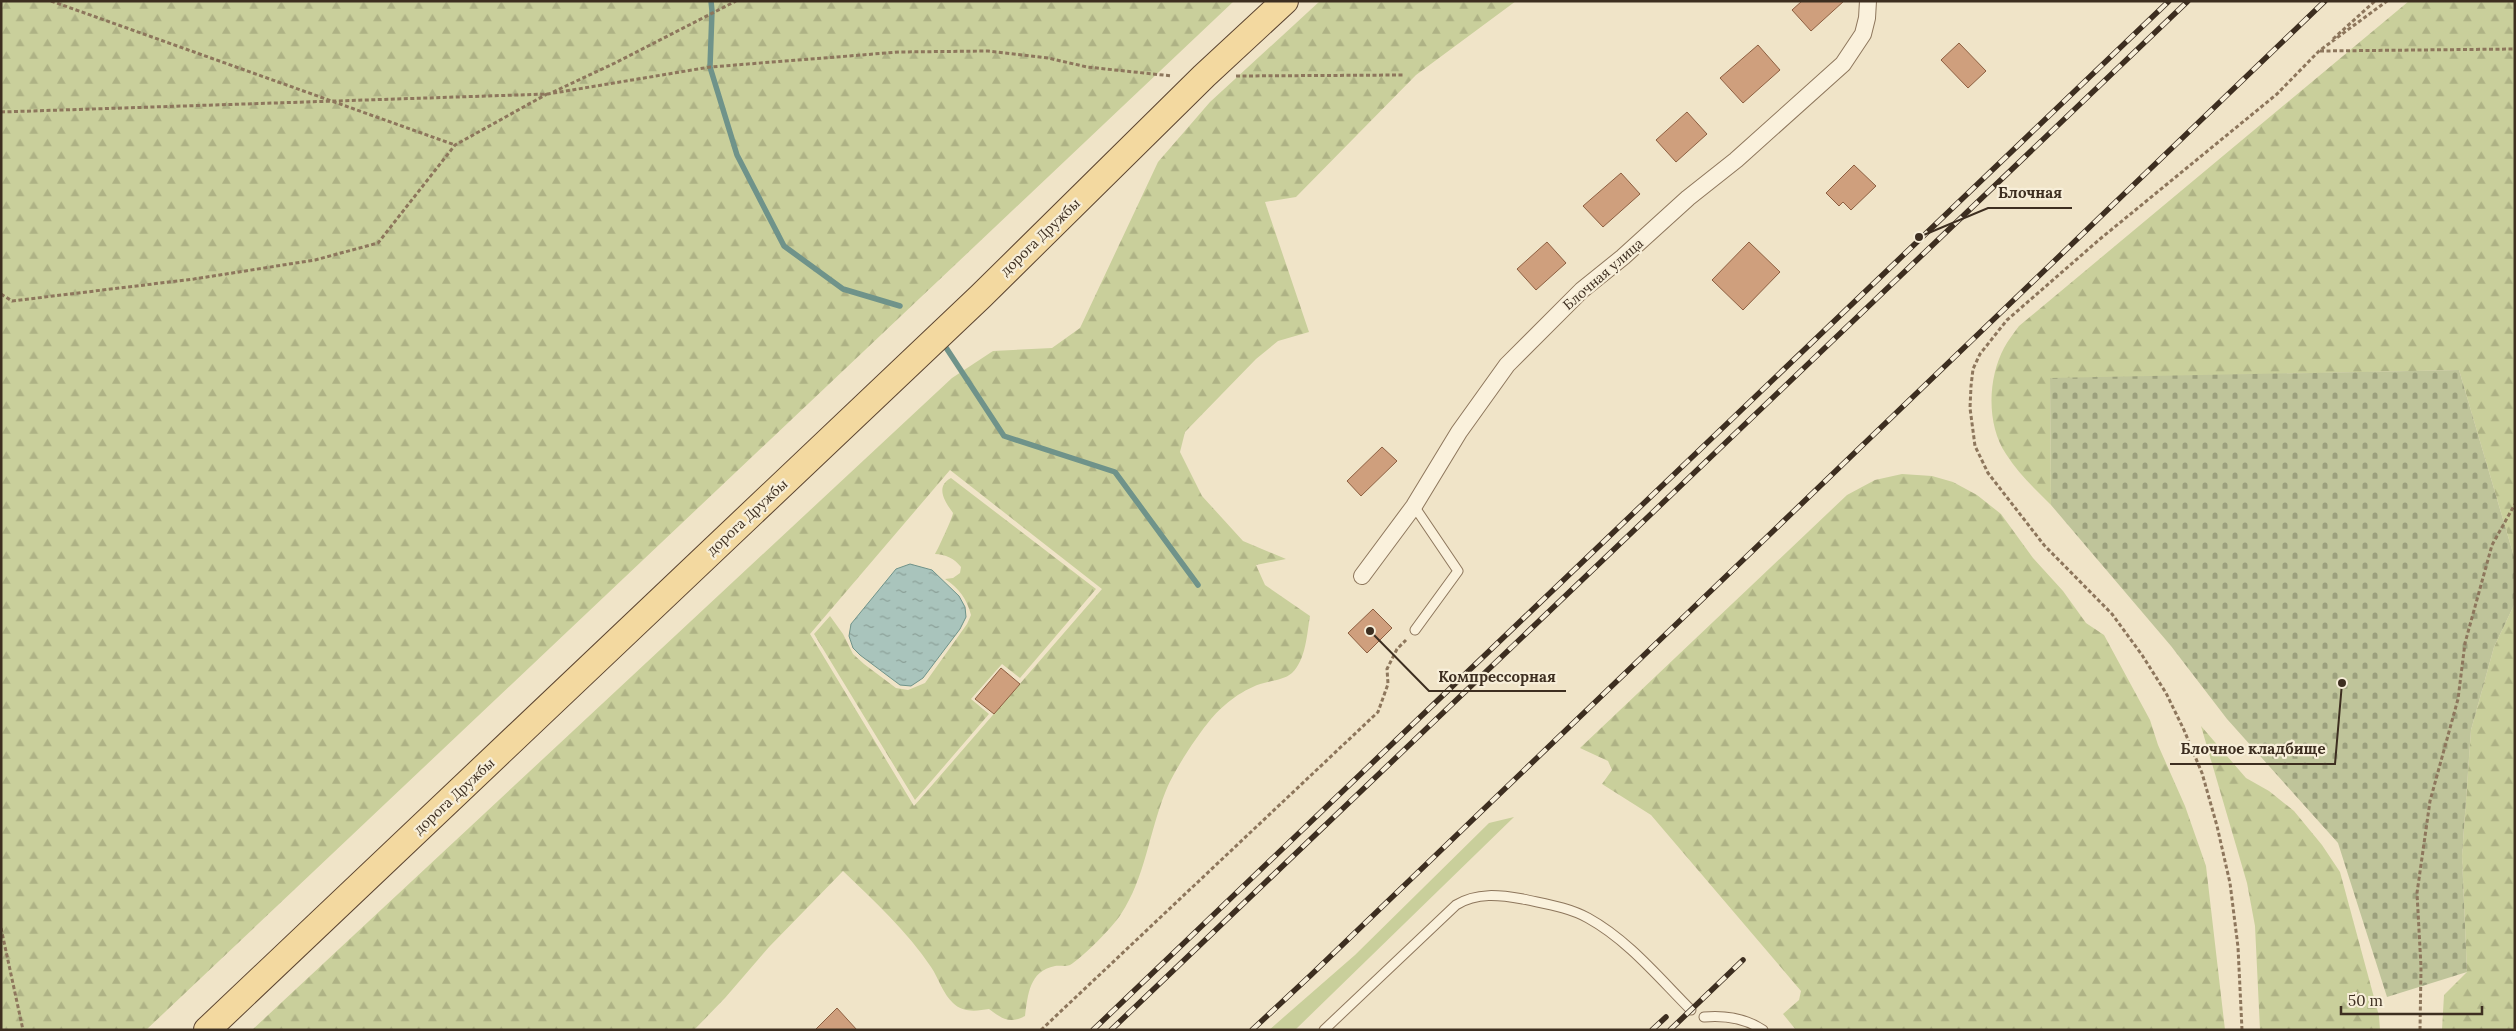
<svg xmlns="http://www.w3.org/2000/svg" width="2516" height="1031" font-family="Lora,serif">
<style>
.grass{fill:#c9cf9b}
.forest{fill:url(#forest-firs);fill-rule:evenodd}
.cemetery{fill:url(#cemetery-stones)}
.water{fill:url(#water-ripples);stroke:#6f938a}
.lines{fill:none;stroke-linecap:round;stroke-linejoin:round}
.stream{stroke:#6f938a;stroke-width:5.5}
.building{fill:#cf9f7d;stroke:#8d5f41}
.service-casing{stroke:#8d765c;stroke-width:11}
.minor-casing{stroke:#8d765c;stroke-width:18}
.primary-casing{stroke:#5b4430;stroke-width:28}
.path{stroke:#8d765c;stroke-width:3;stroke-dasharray:4 2.5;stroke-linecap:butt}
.service{stroke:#faf1dc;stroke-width:9}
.minor{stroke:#faf1dc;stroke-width:16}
.primary{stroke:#f3d9a0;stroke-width:26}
.rail-casing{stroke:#3d2e20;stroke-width:5.5}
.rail{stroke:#f7eed8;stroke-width:4;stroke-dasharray:11;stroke-linecap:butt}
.labels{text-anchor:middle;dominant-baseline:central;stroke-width:4.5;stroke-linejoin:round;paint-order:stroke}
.street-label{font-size:14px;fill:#3d2e20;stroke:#f7eed8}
.leader{fill:none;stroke:#3d2e20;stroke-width:2}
.callout-dot{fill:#3d2e20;stroke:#f7eed8;stroke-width:2}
.callout-label{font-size:15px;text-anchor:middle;font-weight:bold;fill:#3d2e20;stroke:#f7eed8;stroke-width:4.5;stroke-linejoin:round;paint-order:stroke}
</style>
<defs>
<pattern id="forest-firs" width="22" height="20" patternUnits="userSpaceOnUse" patternTransform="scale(1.25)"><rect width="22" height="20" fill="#c9cf9b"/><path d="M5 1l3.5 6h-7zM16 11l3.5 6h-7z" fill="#aeb285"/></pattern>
<pattern id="cemetery-stones" width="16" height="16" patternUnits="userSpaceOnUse" patternTransform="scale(1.25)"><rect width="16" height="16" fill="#bfc49a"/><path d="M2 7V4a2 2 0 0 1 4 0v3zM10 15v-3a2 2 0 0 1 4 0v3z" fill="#9ca07d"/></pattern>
<pattern id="water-ripples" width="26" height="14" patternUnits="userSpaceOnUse" patternTransform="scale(1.25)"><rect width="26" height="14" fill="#a9c4bc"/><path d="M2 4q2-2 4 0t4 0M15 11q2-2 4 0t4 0" fill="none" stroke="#8ba098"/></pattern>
</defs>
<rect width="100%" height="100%" fill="#f0e4c8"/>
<path class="grass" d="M1514,817l-219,213h-26l86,-75 134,-132z"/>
<path class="forest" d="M1,1h1233l-1088,1029h-145z
M1320,1h196l-100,74 -120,122 -31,5 44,130 -31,9 -22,18 -71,73 -5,20 22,44 41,45 43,18 -30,6 9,20 45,31c-3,17 -4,44 -18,57 -8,7 -19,7 -28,10 -20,5 -40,21 -53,36 -15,18 -38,53 -46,74 -16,40 -20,85 -44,121 -7,12 -39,44 -51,51 -5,2 -10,0 -15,1 -26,5 -27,29 -30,50 -15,8 -23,3 -36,-7 -12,2 -26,4 -36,-6 -10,-9 -14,-24 -22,-36 -24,-36 -57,-66 -88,-96l-74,76 -44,51 -31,32h-442l700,-652 41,-27 59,-3 28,-20 78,-166 52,-60zM950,470l152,119 -188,217 -104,-172z
M2409,1h106v559l-56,-190 -409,9 1,126c-16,-16 -33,-32 -45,-51 -20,-30 -18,-76 -2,-106 4,-8 10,-15 15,-22z
M1902,474l30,2 21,6 24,13 24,19 32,44 30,33 23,32 18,12 46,85 8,25 27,61 21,60 19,164h-429l-13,-16 16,-14 2,-9 -150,-176 -49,-31 10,-14 -4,-9 -28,-13 267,-253 28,-15z
M951,478l145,111 -76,89 -18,-14 -31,35 18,15 -74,86 -101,-166 16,-18 13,18 10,20 11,10 32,24 12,2 17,-7 42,-59 4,-9c-4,-16 -12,-27 -26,-36l8,-1 7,-5 1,-6c-6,-8 -16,-13 -26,-13 2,-3 18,-37 18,-41 -7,-10 -19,-26 -2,-35z
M2515,603v427h-73l2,-35 23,-23 -5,-116 9,-126 23,-83z
M2201,726l45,52 23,13 25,20 28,34 18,27 39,144 1,14h-120l-5,-104 -8,-43z"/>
<path class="cemetery" d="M2459,370l56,190v43l-21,44 -23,83 -9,126 5,116 -80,25 -49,-154 -111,-124 -56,-73 -120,-141 -1,-127z"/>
<path class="water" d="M910,564l22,6 27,26 6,11 1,10 -6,12 -37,49 -12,8 -11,-1 -40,-30 -7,-7 -4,-12 2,-12 45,-55z"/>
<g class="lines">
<path class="stream" d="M711,1l1,10 -2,56 27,88 47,91 59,43 57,17
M943,343l61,93 111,36 83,113"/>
</g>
<path class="building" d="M1802,1h42l-33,30 -19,-21z
M1959,43l27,28 -18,17 -27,-28z
M1758,45l22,25 -37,33 -23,-25z
M1687,112l20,22 -31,28 -20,-22z
M1854,165l22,21 -25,24 -8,-8 -4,4 -13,-13z
M1621,173l19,21 -37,33 -20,-21z
M1547,242l19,21 -30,27 -19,-21z
M1749,242l31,30 -37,38 -31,-30z
M1382,447l15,14 -36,35 -14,-15z
M1373,609l19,19 -25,25 -19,-20z
M1001,668l19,16 -26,30 -19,-15z
M837,1008l20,22h-42z"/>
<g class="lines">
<g class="service-casing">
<path id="service" d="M1414,506l44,65 -43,59
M1704,1017c22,-2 41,1 59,13
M1324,1030l132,-125c21,-13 44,-10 67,-6 22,5 45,8 65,19 40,22 71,60 103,92"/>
</g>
<g class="minor-casing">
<path id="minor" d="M1362,576l52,-70 45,-74 48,-67 75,-75 41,-33 65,-59 48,-38 107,-96 20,-30 4,-16 1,-17"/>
</g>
<g class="primary-casing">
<path id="primary" d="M207,1030l774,-734 223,-220 81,-75"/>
</g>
<path class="path" d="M51,1l404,144
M2333,39l42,-38
M2320,51l195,-2
M1236,76l167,-1
M553,92l62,-29 121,-62
M1,112l547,-18 162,-27 189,-15 89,-1 60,7 39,9 85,9
M1,294l11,7 182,-22 121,-19 63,-17 77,-98 92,-51
M1,928l22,102
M1041,1030l337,-318 10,-28 -1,-15 10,-20 9,-9
M2242,1030l-4,-83 -8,-64 -13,-57 -15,-53 -18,-43 -18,-37 -24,-38 -30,-41 -68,-69 -56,-72 -13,-27 -5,-38 1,-22 2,-17 7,-15 27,-34 93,-81 177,-145 42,-43 68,-50
M2420,1030l1,-63 -4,-74 13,-92 28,-102 7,-56 27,-98 23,-41"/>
<use href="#service" class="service"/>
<use href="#minor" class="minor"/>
<use href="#primary" class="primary"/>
<g class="rail-casing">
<path id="rail" d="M1093,1030l1076,-1029
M1111,1030l1077,-1029
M1252,1030l59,-55 1014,-974
M1652,1030l14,-13
M1670,1030l73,-70"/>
</g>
<use href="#rail" class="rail"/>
</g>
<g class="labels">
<g class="street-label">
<text transform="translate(1040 237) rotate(-44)">дорога Дружбы</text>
<text transform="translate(1603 274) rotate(-41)">Блочная улица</text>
<text transform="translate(747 517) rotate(-43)">дорога Дружбы</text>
<text transform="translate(454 796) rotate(-43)">дорога Дружбы</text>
</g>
</g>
<path class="leader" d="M1919 237L1988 208H2072M1370 631L1429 691H1566M2342 683L2335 764H2170"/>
<g class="callout-dot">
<circle cx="1919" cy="237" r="5"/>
<circle cx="1370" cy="631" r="5"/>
<circle cx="2342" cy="683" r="5"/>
</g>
<g class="callout-label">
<text x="2030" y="198">Блочная</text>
<text x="1497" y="682">Компрессорная</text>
<text x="2253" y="754">Блочное кладбище</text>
</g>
<rect width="2516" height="1031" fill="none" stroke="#3d2e20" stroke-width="5"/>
<path d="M2341 1006v8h141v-8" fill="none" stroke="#3d2e20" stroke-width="2.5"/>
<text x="2348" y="1006" font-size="15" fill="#3d2e20" stroke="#f7eed8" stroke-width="4" paint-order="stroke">50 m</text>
</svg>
